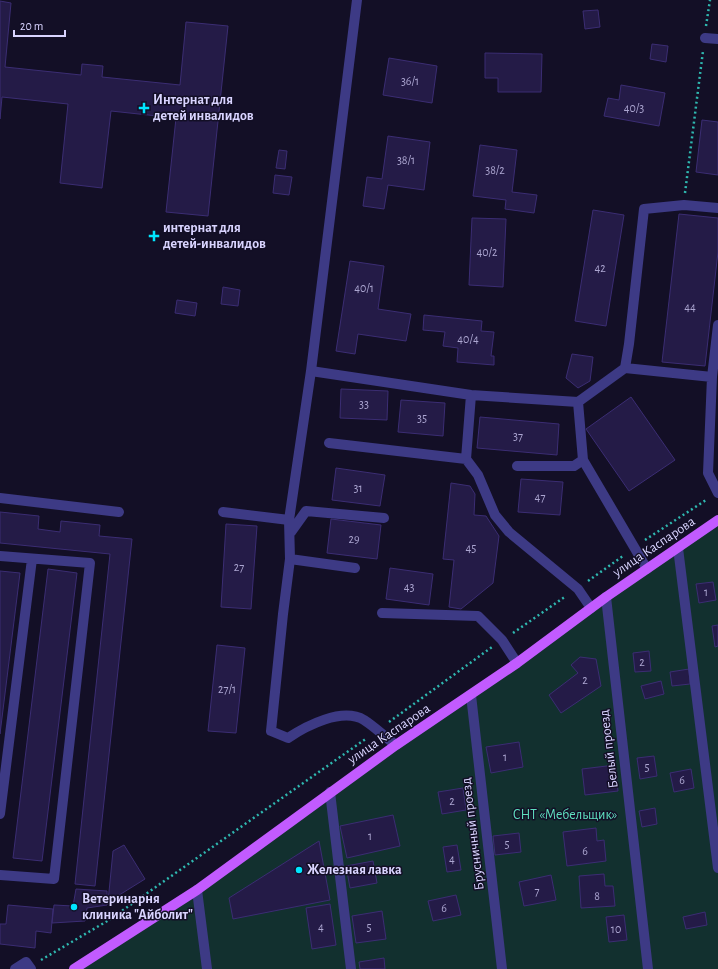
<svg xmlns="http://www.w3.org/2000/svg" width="718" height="969" font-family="'Alegreya Sans',sans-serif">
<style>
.green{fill:#12302f}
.building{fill:#241b47;stroke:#3b2d73}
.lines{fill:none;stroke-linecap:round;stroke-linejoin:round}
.path{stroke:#2fb8b0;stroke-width:2.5;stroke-dasharray:2 3;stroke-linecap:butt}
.minor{stroke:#3d3a85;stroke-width:10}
.major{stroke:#c25bff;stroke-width:10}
.poi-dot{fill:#00e5ff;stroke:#130f26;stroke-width:1.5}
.labels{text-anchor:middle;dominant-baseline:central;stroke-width:3;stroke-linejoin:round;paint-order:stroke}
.number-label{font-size:12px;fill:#aca6d1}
.poi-label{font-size:14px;font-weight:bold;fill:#d9d4ff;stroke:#130f26;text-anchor:start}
.street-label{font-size:14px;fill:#d9d4ff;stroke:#130f26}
.park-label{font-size:14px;fill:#5fe0c0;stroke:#130f26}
</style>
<rect width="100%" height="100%" fill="#130f26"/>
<path class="green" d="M718,520v449h-644l123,-79z"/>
<path class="building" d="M0,1l11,2 -6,64 76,8 1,-11 21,2 -1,11 78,8 6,-63 42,4 -20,190 -42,-4 10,-94 -65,-7 -9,77 -42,-5 8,-79 -66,-7 -2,22z
M598,10l2,17 -15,2 -2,-18z
M652,44l16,2 -2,16 -16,-3z
M485,53l57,1 -1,38h-43v-14h-13z
M389,58l48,8 -5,37 -49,-8z
M621,85l44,8 -6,33 -55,-10 4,-18 11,2z
M702,120l16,2v53l-22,-3z
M388,136l42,6 -6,48 -36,-5 -4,24 -21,-3 4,-29 15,2z
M480,145l37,5 -5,42 25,3 -3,18 -29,-4 1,-9 -33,-4z
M279,150l8,1 -2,18 -9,-1z
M275,175l17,2 -3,18 -16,-2z
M593,210l31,5 -18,111 -31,-5z
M679,214l39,4v34l-13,114 -43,-4z
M472,218l34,1 -3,68 -34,-2z
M350,261l34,5 -6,43 33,5 -5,27 -48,-7 -3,20 -19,-3z
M223,287l17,3 -2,16 -17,-2z
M177,300l20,3 -2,13 -20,-3z
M424,315l58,6 -1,10 13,1 -3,24h3v9l-37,-3 1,-14 -15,-2 2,-14 -22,-2z
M572,354l21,3 -3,24 -12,7 -12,-10z
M341,389l47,2 -1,29 -47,-2z
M631,397l44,63 -46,31 -43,-62z
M401,400l44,3 -2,33 -45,-4z
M480,417l79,7 -2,31 -80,-7z
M336,468l49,7 -5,31 -48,-6z
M521,479l42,3 -3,33 -42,-3z
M451,483l19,3 5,8 -1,21 12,1 13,20 -6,47 -32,26 -12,-2 5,-47 -11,-1z
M0,512l39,4 -1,13 22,3 1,-11 39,4 -1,11 33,3 -37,347 -20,-2 35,-330 -110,-11z
M331,519l50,6 -4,34 -50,-6z
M226,524l31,2 -6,83 -30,-2z
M390,568l43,6 -4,31 -43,-6z
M48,569l29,4 -35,288 -29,-3z
M0,571l20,2 -20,161z
M713,582l3,18 -17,3 -3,-19z
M718,625v21l-3,1 -3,-21z
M217,645l28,3 -9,85 -28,-2z
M649,651l2,20 -16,1 -2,-19z
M580,657l16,2 5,27 -40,27 -12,-18 29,-22 -7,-8z
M689,669l1,15 -18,2 -2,-14z
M661,681l3,13 -19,5 -4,-13z
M519,742l4,25 -32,6 -5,-26z
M654,756l3,20 -17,3 -3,-21z
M615,765l3,26 -33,4 -3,-26z
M691,769l3,19 -20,4 -4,-19z
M463,788l3,22 -24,4 -4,-22z
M655,808l2,16 -15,3 -3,-16z
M393,815l7,31 -53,12 -7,-32z
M596,828l1,13 7,-1 2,21 -39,5 -4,-34z
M519,833l2,19 -26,3 -2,-19z
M319,841l11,59 -97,19 -4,-21z
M124,845l21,34 -37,23 5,-51z
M457,845l4,25 -14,2 -4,-25z
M373,861l4,22 -27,5 -4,-22z
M604,874l1,12h8l2,20 -34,2 -2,-32z
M551,875l5,25 -32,6 -5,-24z
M76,889l31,2v14l-20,3 -2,13 -33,2 2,-18 19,1z
M456,895l5,20 -28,6 -5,-20z
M330,904l6,41 -24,4 -6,-41z
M8,905l45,4 -2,24 -15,-2 -1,17 -35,-4v-20h6z
M382,911l4,28 -30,4 -4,-27z
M705,912l2,13 -21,4 -3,-12z
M624,915l3,25 -18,2 -3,-25z
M384,958l1,11h-25l-1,-7z"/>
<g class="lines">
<path class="path" d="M706,26l4,-26
M685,193l18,-142
M645,540l61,-40
M588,581l35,-25
M513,633l53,-37
M389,722l103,-75
M41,960l68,-40 258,-182"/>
<path class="minor" d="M705,38l13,1
M625,368l4,-24 15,-135 40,-4 34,3
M311,371l160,24 107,7 5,58 -9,6h-57
M712,377l6,-52
M578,402l47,-34 87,9 -4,96 10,20
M329,443l137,16 12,16 17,40 14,17 69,57 13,19
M466,459l5,-64
M583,460l64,109
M0,498l119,14
M223,512l66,8 1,39 -7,55 -12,117 17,7c18,-12 54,-31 76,-18 11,7 21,17 32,25
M289,520l22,-149 46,-371
M291,532l15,-21 78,7
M678,548l40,320
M0,556l90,7 -36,316 -54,-4
M290,559l65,9
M606,597l42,372
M382,613l96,3 24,24 15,23
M471,695l31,274
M330,792l21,177
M0,814l32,-255
M197,890l10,79
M15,969l11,-7 5,7"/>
<path class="major" d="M74,969l123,-79 199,-145 121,-82 89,-66 112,-77"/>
</g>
<g class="poi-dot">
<path d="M142 102h4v4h4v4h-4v4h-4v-4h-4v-4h4z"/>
<path d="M152 230h4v4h4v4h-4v4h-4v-4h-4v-4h4z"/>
<circle cx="299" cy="870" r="4"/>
<circle cx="74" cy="907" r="4"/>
</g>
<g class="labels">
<g class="number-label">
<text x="410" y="81">36/1</text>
<text x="634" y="108">40/3</text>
<text x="406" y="160">38/1</text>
<text x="495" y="170">38/2</text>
<text x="487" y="252">40/2</text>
<text x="600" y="268">42</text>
<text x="364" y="288">40/1</text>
<text x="690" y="307">44</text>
<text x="468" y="339">40/4</text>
<text x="364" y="404">33</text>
<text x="422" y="418">35</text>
<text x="518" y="436">37</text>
<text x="358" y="488">31</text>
<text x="540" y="497">47</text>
<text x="354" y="539">29</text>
<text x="471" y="548">45</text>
<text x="239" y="567">27</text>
<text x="409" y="587">43</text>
<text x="706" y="592">1</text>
<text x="642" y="662">2</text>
<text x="585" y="680">2</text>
<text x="227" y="689">27/1</text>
<text x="505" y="757">1</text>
<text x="647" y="767">5</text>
<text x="682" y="780">6</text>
<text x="452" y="801">2</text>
<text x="370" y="836">1</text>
<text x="507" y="844">5</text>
<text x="585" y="851">6</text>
<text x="452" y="859">4</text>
<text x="537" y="891">7</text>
<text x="597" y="896">8</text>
<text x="444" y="908">6</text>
<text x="321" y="927">4</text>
<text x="369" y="927">5</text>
<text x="616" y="929">10</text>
</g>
<g class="poi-label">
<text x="153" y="100">Интернат для<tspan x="153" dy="16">детей инвалидов</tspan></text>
<text x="163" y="228">интернат для<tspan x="163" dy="16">детей-инвалидов</tspan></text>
<text x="307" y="870">Железная лавка</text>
<text x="82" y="899">Ветеринарня<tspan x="82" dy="16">клиника "Айболит"</tspan></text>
</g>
<g class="street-label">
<text transform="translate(654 547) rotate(-34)">улица Каспарова</text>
<text transform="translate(389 734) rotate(-34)">улица Каспарова</text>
<text transform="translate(609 749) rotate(-97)">Белый проезд</text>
<text transform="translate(473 834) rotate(-97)">Брусничный проезд</text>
</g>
<g class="park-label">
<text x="565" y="815">СНТ «Мебельщик»</text>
</g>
</g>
<path d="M14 30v6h51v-6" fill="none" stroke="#d9d4ff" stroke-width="2"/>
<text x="20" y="30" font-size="12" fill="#d9d4ff" stroke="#130f26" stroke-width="3" paint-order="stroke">20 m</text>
</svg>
